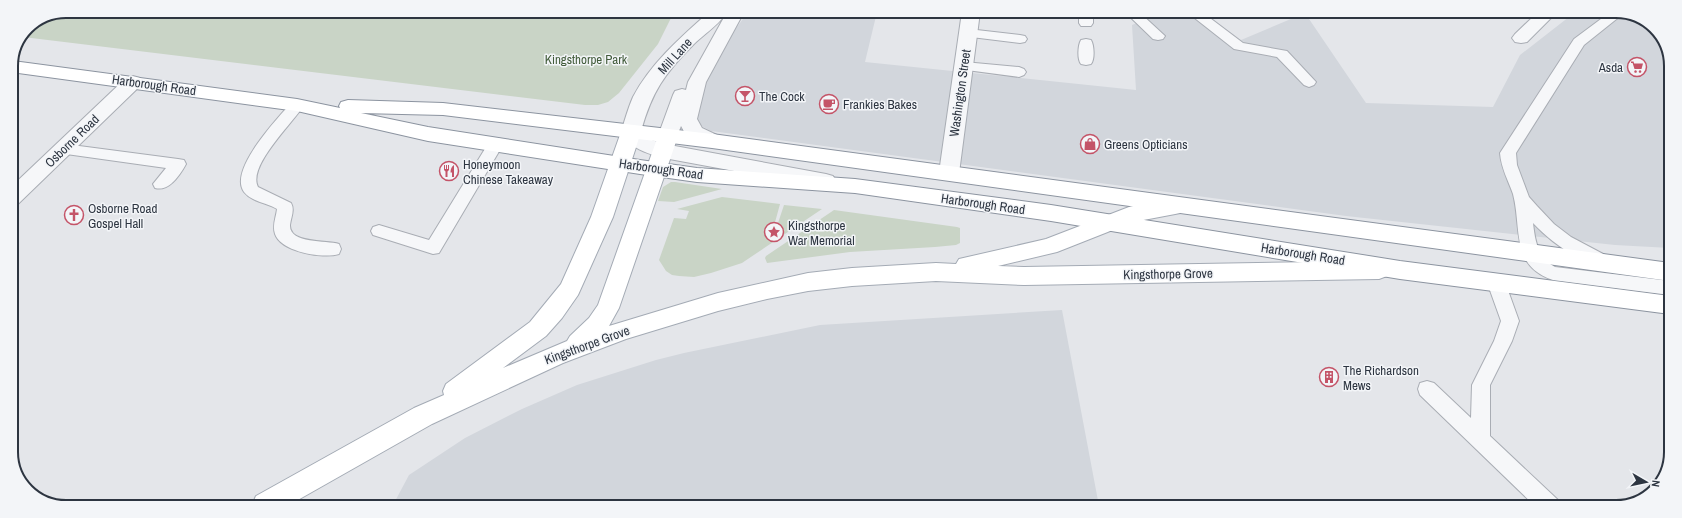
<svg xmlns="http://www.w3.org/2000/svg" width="1682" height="518" font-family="'Archivo Narrow',sans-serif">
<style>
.built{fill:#d2d6dc}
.green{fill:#c9d4c6}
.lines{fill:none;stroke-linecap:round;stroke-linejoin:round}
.service-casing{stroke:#a9adb4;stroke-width:2}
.minor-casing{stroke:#a9adb4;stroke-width:2}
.tertiary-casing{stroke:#a9adb4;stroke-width:2}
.primary-casing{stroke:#a4abb5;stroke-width:2}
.trunk-casing{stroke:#8c94a0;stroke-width:2}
.service{fill:#f6f7f9;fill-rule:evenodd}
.minor{fill:#f6f7f9;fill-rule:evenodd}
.tertiary{fill:#f6f7f9;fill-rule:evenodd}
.primary{fill:#fff;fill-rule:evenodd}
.trunk{fill:#fff;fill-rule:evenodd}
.labels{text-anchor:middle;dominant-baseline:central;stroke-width:3;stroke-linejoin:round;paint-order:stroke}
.street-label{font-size:13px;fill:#2d3541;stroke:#f3f5f8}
.park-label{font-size:13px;fill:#425c3b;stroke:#f3f5f8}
.poi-label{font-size:13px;fill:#2d3541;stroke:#f3f5f8;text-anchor:start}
.rim{fill:none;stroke:#2d3541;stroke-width:2}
</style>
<rect width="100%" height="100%" fill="#e4e6ea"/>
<path class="built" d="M748,12h129l-12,50 271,28 -4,-65 32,-13h39l38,28 64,-27 61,90 127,4 27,-52 54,-42h56l29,19 12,30 -1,186 -55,-3 -269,-29 -635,-85 -15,-8 -2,-13 21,-53z
M1062,310l37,196 -706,-1 16,-30 56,-37 57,-29 55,-24 79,-25 28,-7 136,-28z"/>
<path class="green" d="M66,11l608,1 -16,32 -39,49 -11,9 -10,3h-13l-562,-68 4,-10z
M671,182h4l47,7 -48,13 -16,-1 5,-14z
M722,197l58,7 -6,22h3l7,-21 38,4 -80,54 -31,10 -17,4 -15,-1 -7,-1 -6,-4 -7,-11 15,-42 12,1 3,-8 -12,-2z
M834,210l123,17 3,1v15l-4,2 -21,2 -85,5 -83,11 -2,-5 1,-2z"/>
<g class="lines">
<g class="service-casing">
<path id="service" d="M1079,12h14v11l-2,3h-10l-2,-3z
M1125,12h14l26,24 -2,3 -5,1 -5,-1z
M1187,12h15l41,31 44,8 29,31 -2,3 -5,2 -5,-2 -27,-28 -43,-8z
M1609,13h15l-40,32 -68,108 1,12 12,32 8,9 17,18 17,13 34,18 3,5 -3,5 -6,2c-25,-9 -48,-25 -66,-44 2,18 5,35 22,44l115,14v14l-117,-15c-43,-14 -31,-52 -40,-86 -5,-14 -12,-26 -13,-41l74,-114z
M968,29l52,6 5,1 2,3 -2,3 -5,1 -57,-7 -2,-3 2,-3z
M1086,39l5,1c3,5 4,19 0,24l-5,1 -5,-1c-4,-5 -3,-19 0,-24z
M964,62l55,5 5,2 2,3 -2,3 -5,2 -60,-8 -2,-3 2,-3z
M297,100l5,2 2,3c-11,18 -57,61 -46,82l33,16c4,7 0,14 -1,22 -1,19 36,15 49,19l2,5 -2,5c-16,5 -58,-2 -64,-20 -3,-9 1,-16 2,-25 -10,-6 -25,-7 -33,-17 -16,-22 34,-74 48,-90z
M496,138l5,1 3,4 -65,110 -6,1 -60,-19 -2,-4 2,-4 6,-2 50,15 62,-101z
M64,144l114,15 6,1 2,4c-6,11 -17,28 -31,24l-2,-4 13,-16 -107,-15 -3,-4 3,-4z
M1496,275l6,2 3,5 14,39 -7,20 -22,44v51l68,64 3,7h-25l-116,-112 -2,-6 2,-6 7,-2 7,2 37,35 1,-33 22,-44 7,-20 -14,-39 3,-5z"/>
</g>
<g class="minor-casing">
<path id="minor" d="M962,12h18l-21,161 -3,5 -7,2 -7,-2 -3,-5z
M1537,13h19l-29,29 -6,1 -6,-1 -3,-4 3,-4z
M133,76l7,2 2,4 -2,4 -122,118 -7,3v-20l115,-109z"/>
</g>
<g class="tertiary-casing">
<path id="tertiary" d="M709,12h13l3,3c-8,11 -22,20 -32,30 -29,29 -41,47 -52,86l11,9 12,4 162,30 7,2 3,5 -3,5 -7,2 -162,-30c-18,-5 -33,-9 -43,-26 4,-12 7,-24 12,-35 18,-34 48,-60 76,-85z
M727,12h17l-38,70 -9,37 5,9 17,8 3,5 -3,5c-9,2 -24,-2 -31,-9 -3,-2 -5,-8 -7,-11l-6,15 -7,2 -7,-2 -3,-5 15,-41 2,-4 7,-2 4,1 2,-8z"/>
</g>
<g class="primary-casing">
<path id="primary" d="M631,125l7,2 3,5 -28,85 -35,78 -16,23 -16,18 -43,32 64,-27 3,-5 19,-18 9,-13 60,-169 3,-5 7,-2 7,2 3,5 -59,172 -10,18 109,-33 90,-20 44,-5 84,-5 20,1 3,-5 87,-20 83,-32 22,-5 33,-4 7,3 3,5 -3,5 -58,11 -76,30 -59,14 26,1 355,-6 8,3 3,6 -3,6 -8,3 -355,6 -88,-4 -84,5 -44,5 -41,8 -49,12 -92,28 -63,24 -131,61 -143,81h-37l4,-9 158,-88 30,-13 -1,-4 3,-7 84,-62 31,-38 30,-67 30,-85 3,-5z"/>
</g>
<g class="trunk-casing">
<path id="trunk" d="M13,61l284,38 43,9 -1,-2 2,-4 7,-2 95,3 269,31 958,129v18l-958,-133 -269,-33 -82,-2 67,14 212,33 57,8 158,11 196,26 349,56 270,35v18l-270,-35 -349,-58 -196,-28 -158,-11 -57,-8 -212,-33 -131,-30 -286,-39z"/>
</g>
<use href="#service" class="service"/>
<use href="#minor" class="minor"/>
<use href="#tertiary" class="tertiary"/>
<use href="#primary" class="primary"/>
<use href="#trunk" class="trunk"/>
</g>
<defs>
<g id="supermarket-ring" transform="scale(1)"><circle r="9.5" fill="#f3f5f8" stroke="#c45468" stroke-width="1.5"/><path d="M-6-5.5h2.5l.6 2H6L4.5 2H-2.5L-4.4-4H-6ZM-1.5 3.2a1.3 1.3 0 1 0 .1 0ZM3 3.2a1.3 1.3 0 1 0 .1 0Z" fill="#c45468"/></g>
<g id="bar-ring" transform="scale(1)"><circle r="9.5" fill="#f3f5f8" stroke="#c45468" stroke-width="1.5"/><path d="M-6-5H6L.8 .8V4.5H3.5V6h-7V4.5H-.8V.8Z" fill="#c45468"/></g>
<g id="cafe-ring" transform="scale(1)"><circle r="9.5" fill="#f3f5f8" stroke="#c45468" stroke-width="1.5"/><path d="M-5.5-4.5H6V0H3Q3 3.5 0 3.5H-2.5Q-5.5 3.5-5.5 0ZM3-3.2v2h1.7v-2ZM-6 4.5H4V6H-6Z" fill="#c45468"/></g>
<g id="shop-ring" transform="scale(1)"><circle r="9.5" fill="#f3f5f8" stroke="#c45468" stroke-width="1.5"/><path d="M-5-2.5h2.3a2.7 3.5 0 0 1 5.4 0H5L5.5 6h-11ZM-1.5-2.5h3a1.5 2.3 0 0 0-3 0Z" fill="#c45468"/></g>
<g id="restaurant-ring" transform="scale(1)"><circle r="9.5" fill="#f3f5f8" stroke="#c45468" stroke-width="1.5"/><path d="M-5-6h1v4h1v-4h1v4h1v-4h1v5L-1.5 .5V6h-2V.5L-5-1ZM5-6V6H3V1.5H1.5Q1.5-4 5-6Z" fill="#c45468"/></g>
<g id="church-ring" transform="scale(1)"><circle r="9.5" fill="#f3f5f8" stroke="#c45468" stroke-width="1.5"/><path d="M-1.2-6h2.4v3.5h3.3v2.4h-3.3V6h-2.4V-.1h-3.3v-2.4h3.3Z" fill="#c45468"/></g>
<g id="sight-ring" transform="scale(1)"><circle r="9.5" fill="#f3f5f8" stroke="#c45468" stroke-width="1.5"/><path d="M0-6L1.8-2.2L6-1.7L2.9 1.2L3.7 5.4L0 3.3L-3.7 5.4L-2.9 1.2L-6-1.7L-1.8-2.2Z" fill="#c45468"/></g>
<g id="building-ring" transform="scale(1)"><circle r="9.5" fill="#f3f5f8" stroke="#c45468" stroke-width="1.5"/><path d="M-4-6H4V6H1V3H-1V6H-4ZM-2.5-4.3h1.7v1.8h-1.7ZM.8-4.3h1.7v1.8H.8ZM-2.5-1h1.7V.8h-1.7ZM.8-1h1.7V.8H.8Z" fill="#c45468"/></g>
</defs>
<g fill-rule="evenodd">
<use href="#supermarket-ring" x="1637" y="67"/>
<use href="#bar-ring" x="745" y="96"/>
<use href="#cafe-ring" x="829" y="104"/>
<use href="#shop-ring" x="1090" y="144"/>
<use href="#restaurant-ring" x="449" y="171"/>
<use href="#church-ring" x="74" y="215"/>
<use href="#sight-ring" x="774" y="232"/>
<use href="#building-ring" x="1329" y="377"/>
</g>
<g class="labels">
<g class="street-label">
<text transform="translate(675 56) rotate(-48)">Mill Lane</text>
<text transform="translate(154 85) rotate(8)">Harborough Road</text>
<text transform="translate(960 93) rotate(-82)">Washington Street</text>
<text transform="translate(72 141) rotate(-44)">Osborne Road</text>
<text transform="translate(661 169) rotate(8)">Harborough Road</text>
<text transform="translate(983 204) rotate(8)">Harborough Road</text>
<text transform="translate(1303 254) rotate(9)">Harborough Road</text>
<text transform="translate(1168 274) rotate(-1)">Kingsthorpe Grove</text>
<text transform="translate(587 345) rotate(-20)">Kingsthorpe Grove</text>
</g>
<g class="park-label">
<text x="586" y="59">Kingsthorpe Park</text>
</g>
<g class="poi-label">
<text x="1623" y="67" text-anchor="end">Asda</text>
<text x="759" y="96">The Cock</text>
<text x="843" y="104">Frankies Bakes</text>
<text x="1104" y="144">Greens Opticians</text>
<text x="463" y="164">Honeymoon<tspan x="463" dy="15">Chinese Takeaway</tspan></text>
<text x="88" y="208">Osborne Road<tspan x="88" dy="15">Gospel Hall</tspan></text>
<text x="788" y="225">Kingsthorpe<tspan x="788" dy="15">War Memorial</tspan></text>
<text x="1343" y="370">The Richardson<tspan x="1343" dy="15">Mews</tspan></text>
</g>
</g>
<path d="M0 0H1682V518H0ZM66 18H1616A48 48 0 0 1 1664 66V452A48 48 0 0 1 1616 500H66A48 48 0 0 1 18 452V66A48 48 0 0 1 66 18Z" fill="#f3f5f8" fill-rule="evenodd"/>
<path class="rim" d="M66 18H1616A48 48 0 0 1 1664 66V452A48 48 0 0 1 1616 500H66A48 48 0 0 1 18 452V66A48 48 0 0 1 66 18Z"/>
<g transform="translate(1646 482) rotate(99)" stroke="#f3f5f8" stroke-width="3" paint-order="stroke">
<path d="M0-3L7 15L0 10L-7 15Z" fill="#2d3541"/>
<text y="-6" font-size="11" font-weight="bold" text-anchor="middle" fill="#2d3541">N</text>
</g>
</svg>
